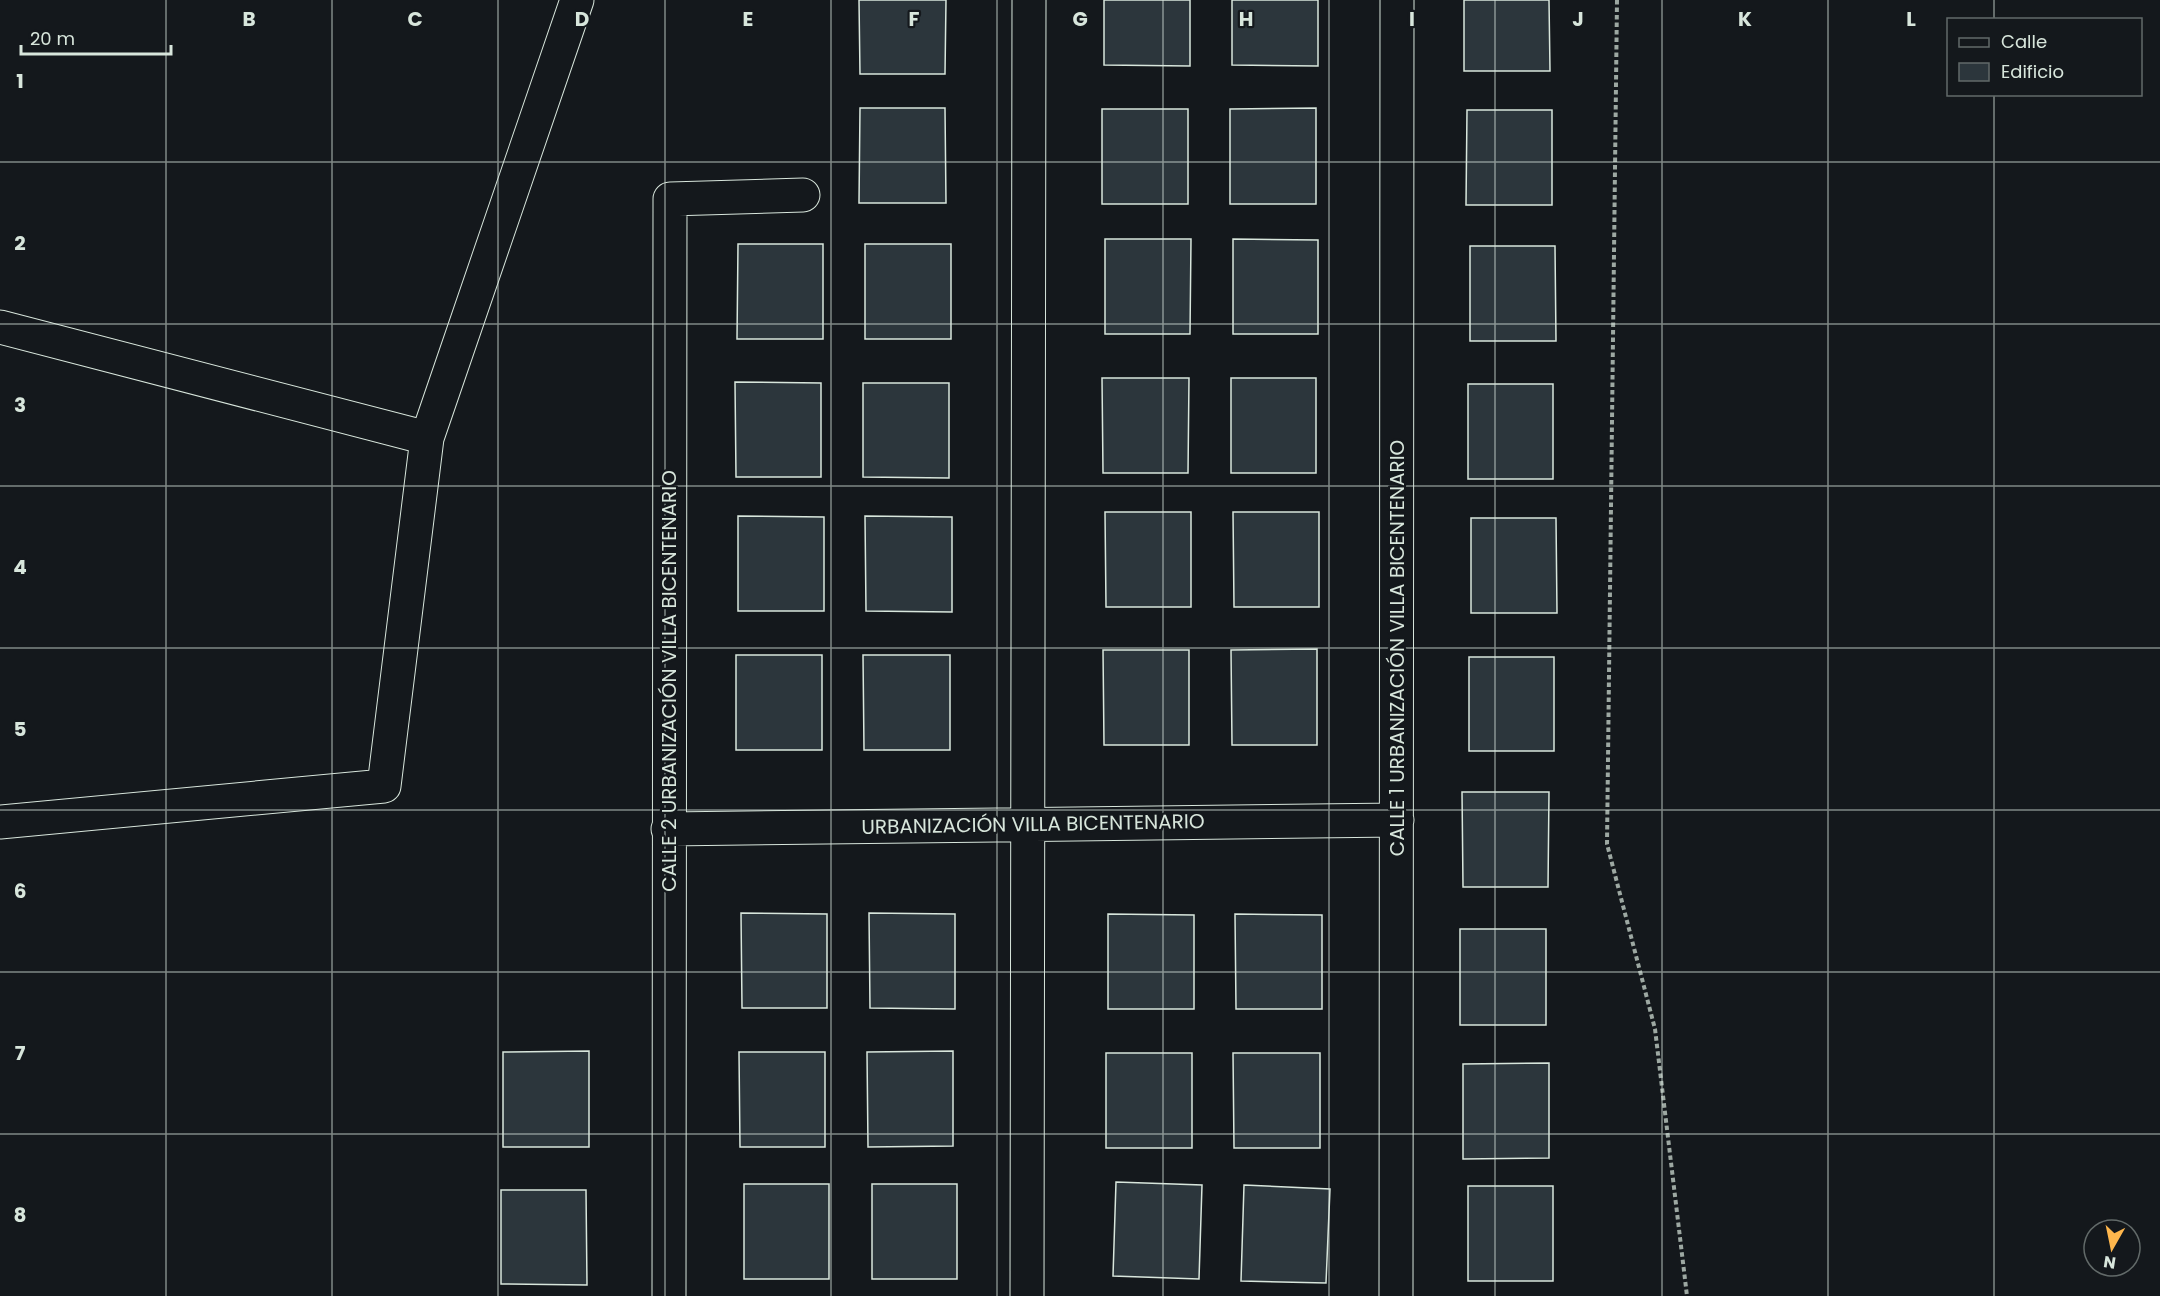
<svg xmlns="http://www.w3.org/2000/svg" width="2160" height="1296" font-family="Poppins,sans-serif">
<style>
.building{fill:#2c363c;stroke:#d8e6dc;stroke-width:1.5}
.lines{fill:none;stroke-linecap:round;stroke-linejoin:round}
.minor-casing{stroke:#d8e6dc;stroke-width:35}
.path{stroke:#9da8a2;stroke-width:4;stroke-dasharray:4.5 3;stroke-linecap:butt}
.minor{stroke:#14181c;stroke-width:33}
.grid{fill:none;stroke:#d8e6dc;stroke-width:1.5;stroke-opacity:0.55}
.labels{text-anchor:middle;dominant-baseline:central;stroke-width:4.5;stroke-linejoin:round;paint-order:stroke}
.street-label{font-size:20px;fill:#d8e6dc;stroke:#14181c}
.grid-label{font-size:20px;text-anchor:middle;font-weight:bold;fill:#d8e6dc;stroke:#14181c;stroke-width:4.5;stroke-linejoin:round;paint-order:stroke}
</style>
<rect width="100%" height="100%" fill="#14181c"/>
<path class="building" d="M859,0h87l-1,74h-85z
M1104,0h86v66l-86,-1z
M1232,0h86v66l-86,-1z
M1464,0h85l1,71h-86z
M860,108h85l1,95h-87z
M1316,108v96h-86v-95z
M1102,109h86v95h-86z
M1467,110h85v95h-86z
M1105,239h86l-1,95h-85z
M1233,239l85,1v94h-85z
M738,244h85v95h-86z
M865,244h86v95h-86z
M1470,246h85l1,95h-86z
M1102,378h87l-1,95h-85z
M1231,378h85v95h-85z
M735,382l86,1v94h-85z
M863,383h86v95l-86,-1z
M1468,384h85v95h-85z
M1105,512h86v95h-85z
M1233,512h86v95h-85z
M738,516l86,1v94h-86z
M865,516l87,1v95l-86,-1z
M1471,518h85l1,95h-86z
M1317,649v96h-85l-1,-95z
M1103,650h86v95h-85z
M736,655h86v95h-86z
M863,655h87v95h-86z
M1469,657h85v94h-85z
M1462,792h87l-1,95h-85z
M741,913l86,1v94h-85z
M869,913l86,1v95l-85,-1z
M1108,914l86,1v94h-86z
M1235,914l87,1v94h-86z
M1460,929h86v96h-86z
M589,1051v96h-86v-95z
M953,1051v95l-85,1 -1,-95z
M739,1052h86v95h-85z
M1106,1053h86v95h-86z
M1233,1053h87v95h-86z
M1549,1063v95l-86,1v-95z
M1116,1182l86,3 -3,94 -86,-3z
M744,1184h85v95h-85z
M872,1184h85v95h-85z
M1244,1185l86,4 -4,94 -85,-2z
M1468,1186h85v95h-85z
M501,1190h85l1,95 -86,-1z"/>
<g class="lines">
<g class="minor-casing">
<path id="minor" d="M0,327l427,111
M0,822l384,-36 43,-348 150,-438
M668,829l729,-9
M669,1296l1,-1097 133,-4
M1027,1296l2,-1296
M1396,1296l1,-1296"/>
</g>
<path class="path" d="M1617,0l-10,844 48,185 32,267"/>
<use href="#minor" class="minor"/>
</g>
<path class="grid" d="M166,0v1296M332,0v1296M498,0v1296M665,0v1296M831,0v1296M997,0v1296M1163,0v1296M1329,0v1296M1495,0v1296M1662,0v1296M1828,0v1296M1994,0v20M1994,94v1202M0,162h2160M0,324h2160M0,486h2160M0,648h2160M0,810h2160M0,972h2160M0,1134h2160"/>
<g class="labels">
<g class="street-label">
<text transform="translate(1397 648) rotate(-90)">CALLE 1 URBANIZACIÓN VILLA BICENTENARIO</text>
<text transform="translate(669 681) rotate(-90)">CALLE 2 URBANIZACIÓN VILLA BICENTENARIO</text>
<text transform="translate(1033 824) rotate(-1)">URBANIZACIÓN VILLA BICENTENARIO</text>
</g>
</g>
<g class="grid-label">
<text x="249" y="26">B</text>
<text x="415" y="26">C</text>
<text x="582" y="26">D</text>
<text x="748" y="26">E</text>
<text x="914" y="26">F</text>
<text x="1080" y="26">G</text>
<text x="1246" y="26">H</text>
<text x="1412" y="26">I</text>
<text x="1578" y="26">J</text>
<text x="1745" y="26">K</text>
<text x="1911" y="26">L</text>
<text x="20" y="88">1</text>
<text x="20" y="250">2</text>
<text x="20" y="412">3</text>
<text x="20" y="574">4</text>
<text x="20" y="736">5</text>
<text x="20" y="898">6</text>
<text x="20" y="1060">7</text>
<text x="20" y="1222">8</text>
</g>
<rect x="1947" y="18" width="195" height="78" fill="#14181c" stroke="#626a69" stroke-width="1.5"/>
<rect x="1959" y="38" width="30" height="9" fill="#14181c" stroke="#626a69" stroke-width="1.5"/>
<text x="2001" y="48" font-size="18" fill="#d8e6dc">Calle</text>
<rect x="1959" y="63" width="30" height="18" fill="#2c363c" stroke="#626a69" stroke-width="1.5"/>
<text x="2001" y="78" font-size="18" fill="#d8e6dc">Edificio</text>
<g transform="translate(2112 1248) rotate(189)"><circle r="28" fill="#14181c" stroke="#626a69" stroke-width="1.5"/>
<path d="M0-4.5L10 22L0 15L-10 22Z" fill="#ffb74d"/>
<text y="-9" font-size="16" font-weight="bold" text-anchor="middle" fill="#d8e6dc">N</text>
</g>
<path d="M21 45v9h150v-9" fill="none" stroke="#d8e6dc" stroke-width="3"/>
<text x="30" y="45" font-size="18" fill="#d8e6dc" stroke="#14181c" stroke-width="4.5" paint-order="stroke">20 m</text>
</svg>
